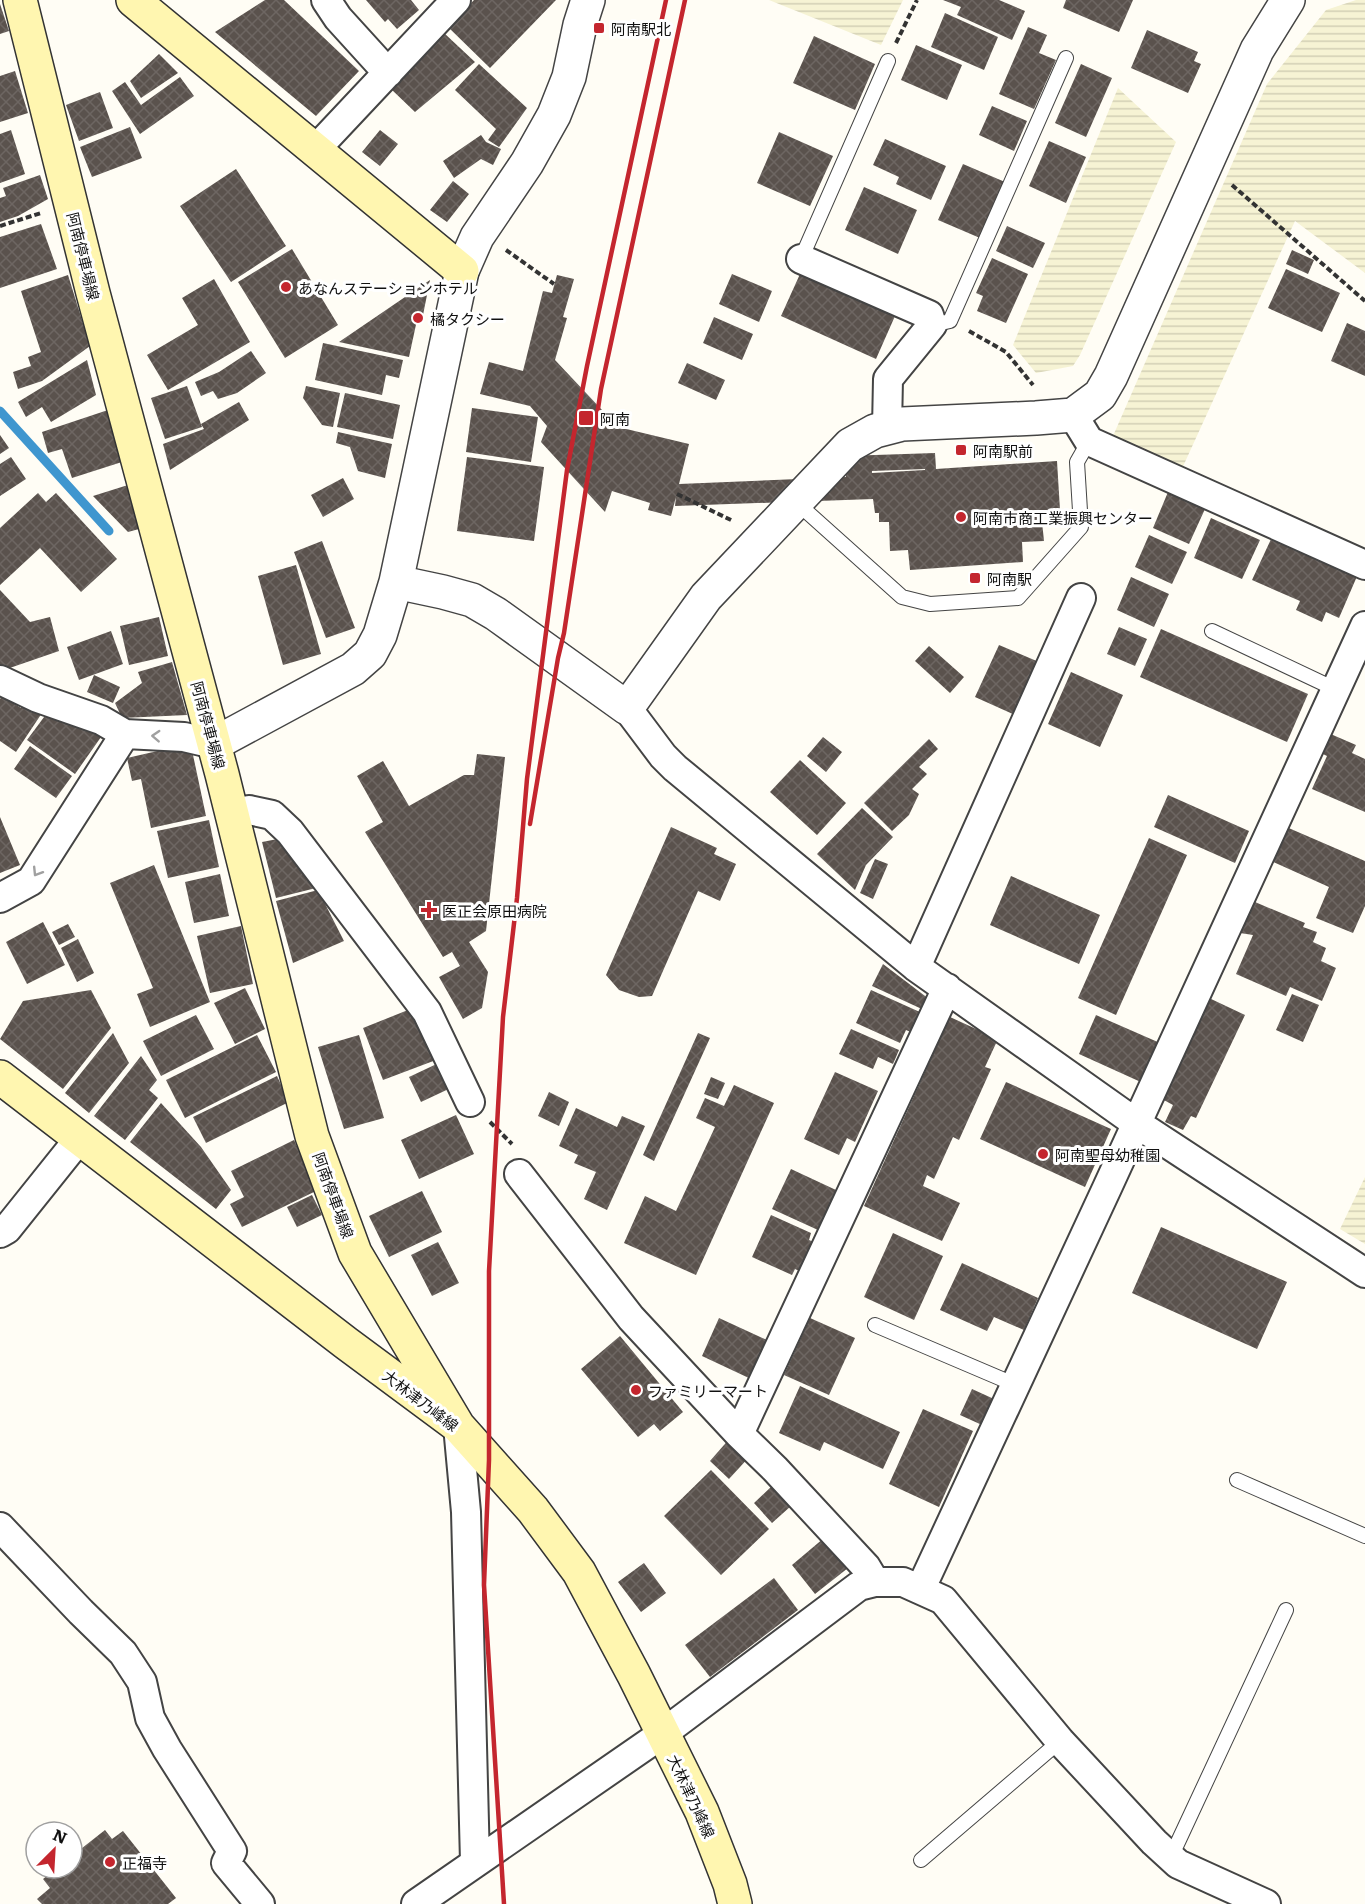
<svg xmlns="http://www.w3.org/2000/svg" width="1365" height="1904" font-family="Literata,'Noto Sans JP',serif">
<style>
.farmland{fill:url(#farmland-rules)}
.lines{fill:none;stroke-linecap:round;stroke-linejoin:round}
.stream{stroke:#3f96cf;stroke-width:9}
.building{fill:url(#building-cross-hatch);fill-rule:evenodd}
.service-casing{stroke:#444;stroke-width:16}
.minor-casing{stroke:#444;stroke-width:32}
.tertiary-casing{stroke:#444;stroke-width:36}
.secondary-casing{stroke:#333;stroke-width:36}
.path{stroke:#333;stroke-width:4;stroke-dasharray:6 3;stroke-linecap:butt}
.service{stroke:#fff;stroke-width:14}
.minor{stroke:#fff;stroke-width:28}
.tertiary{stroke:#fff;stroke-width:33}
.secondary{stroke:#fff6b0;stroke-width:33}
.rail{stroke:#c4262e;stroke-width:4.5}
.oneway{stroke:#a0a0a0}
.poi-dot{fill:#c4262e;stroke:#fff;stroke-width:2}
.labels{text-anchor:middle;dominant-baseline:central;stroke-width:6;stroke-linejoin:round;paint-order:stroke}
.poi-label{font-size:15px;fill:#111;stroke:#fff;text-anchor:start}
.street-label{font-size:15px;fill:#111;stroke:#fff}
</style>
<defs>
<pattern id="farmland-rules" width="6" height="5" patternUnits="userSpaceOnUse" patternTransform="scale(1.5)"><rect width="6" height="5" fill="#f6f3d4"/><path d="M0 2.5h6" fill="none" stroke="#d2cfb5"/></pattern>
<pattern id="building-cross-hatch" width="8" height="8" patternUnits="userSpaceOnUse" patternTransform="scale(1.5)"><rect width="8" height="8" fill="#5a524d"/><path d="M0 0l8 8M0 8l8-8" fill="none" stroke="#6d6662"/></pattern>
</defs>
<rect width="100%" height="100%" fill="#fffdf5"/>
<path class="farmland" d="M769,0h134l-22,45z
M1356,0h9v273l-70,-52 -115,252 -53,-25 -14,-12 154,-352 59,-74z
M1118,88l58,54 -96,213 -7,11 -37,7 -23,-28z
M1365,1177v67l-25,-15z"/>
<g class="lines">
<path class="stream" d="M0,411l109,120"/>
</g>
<path class="building" d="M265,0h19l75,71 -43,45 -101,-84z
M366,0h45l8,10 -22,19 -9,-10 -3,3z
M474,0h82l-66,68 -42,-41z
M943,0h56l26,11 -13,29 -55,-25 4,-8z
M1066,0h67l-14,32 -56,-24z
M0,4l9,27 -9,3z
M945,13l53,24 -14,33 -53,-23z
M1028,27l19,8 -8,18 17,7 -22,49 -35,-15z
M1147,30l51,22 -4,9 7,3 -13,29 -57,-25z
M444,33l31,29 -60,50 -24,-23z
M814,36l61,28 -20,46 -62,-27z
M916,45l46,20 -15,35 -46,-20z
M159,54l19,19 -37,25 -11,-17z
M479,64l48,44 -28,39 -11,-7 8,-11 -41,-39z
M1081,64l31,14 -26,59 -31,-14z
M15,71l13,42 -28,9v-46z
M180,77l14,19 -54,38 -28,-43 13,-9 16,23z
M100,92l13,36 -34,13 -13,-36z
M992,106l35,15 -13,30 -35,-16z
M130,127l12,31 -50,19 -12,-30z
M11,130l14,44 -25,9v-49z
M380,130l18,14 -18,22 -18,-14z
M779,132l54,24 -23,50 -53,-23z
M481,135l5,7 15,7 -8,16 -12,-6 -27,19 -11,-17z
M885,139l61,27 -15,34 -35,-16 3,-7 -26,-12z
M1049,141l37,16 -20,46 -37,-17z
M963,164l42,18 -25,56 -42,-18z
M236,169l50,77 -55,36 -51,-76z
M40,175l8,24 -30,17 -18,6v-24l6,-2 -3,-8z
M453,181l16,13 -22,28 -17,-12z
M864,187l53,23 -19,44 -53,-24z
M41,224l16,45 -57,19v-51z
M1007,226l38,17 -12,25 -37,-17z
M292,249l46,76 -53,33 -47,-76z
M1292,250l22,10 -6,14 -22,-10z
M992,258l36,16 -22,49 -29,-12 6,-15 -7,-3z
M1286,269l54,24 -18,39 -54,-24z
M732,274l40,17 -13,31 -40,-18z
M800,274l95,42 -19,43 -95,-43z
M68,275l22,71 -48,35 -24,8 -5,-17 18,-6 -3,-9 13,-5 -20,-61z
M557,275l17,4 -11,38 4,1 -12,42 63,67 71,17 -10,40 167,-7 -1,-21 90,-3 1,16 121,-8 3,49 -19,2 3,29 -22,1 1,20 -113,8 -2,-20 -18,1 -1,-29h-10v-9h-4l-2,-14 -198,7 1,-9 -5,19 -23,-6 2,-7 -38,-12 -7,21 -64,-70 6,-16 -17,-20 -50,-12 9,-32 34,9 20,-80 9,2zM925,469v1l-53,3v-2z
M214,279l36,63 -82,48 -21,-35 51,-30 -16,-27z
M430,280l-8,40h-5l-8,37 -70,-15z
M714,317l39,17 -11,26 -39,-17z
M1347,323l18,8v45l-34,-15z
M323,343l80,17 -4,18 -13,-3 -4,20 -67,-15z
M251,351l15,22 -29,20 -19,6 -5,-8 -12,5 -6,-14 24,-10z
M87,360l9,35 -45,27 -9,-15 -16,10 -8,-15z
M687,363l38,17 -9,20 -38,-17z
M187,386l15,41 -37,12 -14,-41z
M306,386l34,7 -7,34 -11,-2 -19,-27z
M345,393l55,12 -7,34 -56,-12z
M239,402l10,18 -79,50 -7,-26 41,-15 -3,-5z
M472,408l66,9 -7,45 -65,-10z
M108,410l17,51 -53,17 -10,-29 -14,4 -6,-21z
M338,432l54,12 -7,34 -27,-7 -8,-24 -14,-4z
M0,435l9,13 -9,6z
M11,457l15,22 -26,17v-32z
M467,457l77,10 -10,74 -77,-10z
M343,478l11,21 -31,18 -12,-22z
M128,485l11,44 -11,3 -35,-36z
M1168,492l37,17 -16,35 -36,-16z
M38,493l8,9 10,-9 61,66 -36,33 -41,-44 -40,37v-57z
M1211,518l49,22 -18,39 -48,-21z
M1149,535l38,17 -15,32 -37,-17z
M1272,537l86,37 -19,44 -13,-6 -4,10 -26,-12 4,-9 -48,-21z
M322,541l33,87 -29,10 -32,-86z
M296,565l25,89 -38,11 -25,-89z
M1131,577l38,17 -15,33 -37,-17z
M0,590l30,32 20,-5 9,34 -58,20 -1,-2z
M159,617l9,39 -39,9 -9,-39z
M1119,627l28,12 -12,27 -28,-12z
M1161,629l147,65 -21,48 -147,-65z
M111,631l12,33 -44,16 -12,-33z
M999,645l40,17 -24,53 -40,-18z
M929,646l35,31 -14,16 -35,-32z
M172,662l15,53 -65,3 -7,-15 27,-20 -4,-11z
M1071,672l52,23 -23,52 -52,-23z
M94,675l26,12 -7,16 -26,-11z
M2,696l19,12 6,-9 17,11 -28,42 -16,-11v-42z
M50,709l56,21 -31,44 -48,-34z
M1326,732l30,13 -4,8 13,6v53l-53,-23 15,-33 -10,-5z
M823,737l19,15 -16,20 -19,-16z
M929,739l9,10 -19,18 8,7 -15,15 7,5 -10,21 -17,16 -28,-28z
M30,746l42,30 -16,22 -42,-29z
M175,747l18,8 13,61 -55,12 -10,-49 -9,2 -5,-23z
M477,754l28,3 -19,174 -17,11 19,30 -6,36 -19,11 -24,-42 21,-11 -8,-14 -9,5 -78,-125 18,-10 -26,-46 26,-15 26,45 55,-31h10z
M800,760l46,43 -29,32 -47,-43z
M1168,795l81,36 -14,32 -81,-36z
M862,808l31,29 -27,28 -11,25 -38,-36z
M0,817l20,48 -20,8z
M209,820l10,47 -51,11 -11,-47z
M1284,826l81,35v45l-12,27 -37,-15 13,-31 -60,-27z
M671,827l46,21 -3,6 22,10 -16,37 -22,-10 -46,105 -13,1 -20,-7 -13,-15z
M283,838l33,50 -40,10 -14,-56z
M1149,838l38,17 -71,160 -38,-17z
M875,859l13,5 -15,35 -13,-6z
M154,865l56,137 -60,25 -13,-33 16,-6 -43,-105z
M220,874l9,42 -35,7 -9,-41z
M1011,876l89,39 -21,49 -89,-39z
M318,890l26,51 -51,22 -17,-62z
M1255,902l50,21 -2,4 14,5 -4,10 13,6 -5,13 15,7 -14,33 -32,-14 -4,9 -50,-22 17,-39 -13,-2z
M43,922l22,43 -38,19 -21,-42z
M68,924l7,13 -16,8 -7,-13z
M241,926l12,58 -43,9 -13,-57z
M78,939l16,34 -17,9 -16,-34z
M883,964l46,35 -5,11 -52,-24z
M245,988l20,41 -30,15 -21,-41z
M91,990l20,38 -48,61 -63,-50 23,-38z
M871,990l51,23 -9,20 -7,-3 -6,13 -44,-20z
M1292,994l27,11 -16,37 -27,-12z
M1209,998l36,17 -49,103 -5,-2 -8,14 -18,-8 8,-17 -11,-6z
M408,1010l28,50 -53,20 -20,-52z
M196,1015l18,34 -53,27 -18,-35z
M1096,1015l64,28 -17,40 -64,-29z
M950,1017l48,22 -13,28 6,2 -32,71 -6,-3 -19,42 -7,-4 -4,11 37,17 -18,38 -78,-35z
M851,1029l48,21 -6,14 -15,-7 -5,12 -34,-15z
M113,1033l16,30 -40,50 -24,-20z
M698,1033l12,5 -56,123 -11,-6z
M257,1035l19,37 -91,46 -19,-38z
M359,1035l25,83 -40,11 -26,-82z
M141,1056l16,24 -8,10 9,8 -33,42 -31,-24z
M443,1061l12,25 -34,16 -12,-25z
M835,1072l43,19 -23,51 -8,-4 -8,17 -35,-16z
M277,1076l12,26 -83,41 -13,-26z
M711,1077l14,6 -7,16 -14,-5z
M1006,1082l105,47 -26,58 -105,-48z
M734,1085l40,18 -78,172 -72,-32 21,-47 31,15 39,-84 -19,-9 9,-20 19,8z
M549,1092l20,10 -10,24 -21,-10z
M161,1103l40,44 30,43 -15,19 -86,-67z
M576,1108l41,19 5,-11 23,10 -38,84 -23,-11 12,-27 -22,-9 4,-8 -19,-9z
M456,1115l18,39 -55,25 -18,-39z
M294,1140l24,50 -76,37 -12,-23 14,-7 -13,-26z
M791,1169l45,21 -18,40 -46,-21z
M422,1191l20,41 -53,25 -20,-41z
M312,1195l10,20 -25,12 -10,-20z
M771,1215l40,18 -2,7 11,5 -14,29 -11,-5 -3,6 -40,-18z
M1161,1227l126,55 -30,67 -125,-56z
M893,1233l50,23 -29,64 -50,-23z
M438,1242l21,41 -27,13 -21,-41z
M962,1263l76,35 -14,32 -30,-13 -7,14 -47,-21z
M719,1318l50,23 -18,38 -49,-23z
M810,1318l45,20 -26,57 -45,-20z
M620,1336l63,76 -23,19 -6,-7 -16,13 -57,-68z
M800,1386l100,46 -17,37 -59,-27 -4,9 -41,-18z
M972,1389l22,10 -12,26 -22,-10z
M923,1409l50,22 -34,76 -50,-23z
M731,1437l20,18 -22,24 -19,-18z
M711,1470l58,59 -48,46 -57,-59z
M772,1486l19,20 -19,17 -18,-20z
M824,1538l24,30 -33,26 -23,-29z
M644,1563l22,30 -25,19 -23,-30z
M774,1578l24,32 -88,67 -25,-32z
M105,1830l7,9 11,-8 53,67 -8,6h-126l-5,-5 13,-11 -7,-9 14,-11h15v-12z"/>
<g class="lines">
<g class="service-casing">
<path id="service" d="M801,259l87,-198
M932,325l18,-4 116,-263
M796,502l106,95 28,7 88,-6 63,-71 -4,-65 12,-21
M1212,631l123,58
M875,1325l141,60
M1237,1480l128,56
M1171,1857l115,-247
M921,1860l139,-119"/>
</g>
<g class="minor-casing">
<path id="minor" d="M326,0l12,18 50,55
M315,150l141,-150
M801,259l128,56 3,10 -44,54 -1,49
M1073,415l16,26 276,124
M0,680l38,18 63,22 24,14
M627,708l36,48 12,12 241,199 220,156 229,150
M231,813l18,-3 23,5 18,17 137,180 43,90
M0,898l31,-17 94,-147 59,3 30,7
M916,967l165,-369
M519,1174l112,144 108,116 36,35 91,98 9,15
M0,1233l7,-4 72,-90
M458,1426l8,86 9,350
M739,1434l208,-446
M0,1527l81,85 42,41 19,29 8,36 17,31 65,102 -6,12 34,41
M921,1588l186,-400 258,-562
M416,1904l246,-170 197,-148 16,-4h28l40,18 117,141 94,101 24,22 88,40"/>
</g>
<g class="tertiary-casing">
<path id="tertiary" d="M396,582l47,10 29,8 24,14 131,94 79,-111 144,-152 25,-14 27,-7 134,-6 37,-3 27,-20 11,-19 146,-326 31,-50
M214,744l139,-75 17,-15 10,-19 16,-53 66,-311 15,-34 50,-74 27,-48 15,-38 11,-52 8,-25"/>
</g>
<g class="secondary-casing">
<path id="secondary" d="M20,0l73,293 129,481 90,362 43,117 103,173
M133,0l329,271
M0,1077l346,266 112,83 75,84 46,62 55,103 68,137 28,72 5,20"/>
</g>
<path class="path" d="M896,43l21,-43
M1232,185l133,116
M0,226l41,-13
M506,250l48,34
M969,331l37,21 27,33
M677,494l56,27
M490,1122l22,22"/>
<use href="#service" class="service"/>
<use href="#minor" class="minor"/>
<use href="#tertiary" class="tertiary"/>
<use href="#secondary" class="secondary"/>
<path class="rail" d="M530,824l28,-166 6,-25 37,-244 84,-389
M504,1904l-20,-319 5,-125v-189l14,-254 14,-119 10,-119 40,-309 20,-104 79,-366"/>
</g>
<defs><path id="oneway-chevron" d="M-2-3.5L2.5 0L-2 3.5" fill="none" stroke-width="1.6" stroke-linecap="round" stroke-linejoin="round" transform="scale(1.5)"/></defs>
<g class="oneway">
<use href="#oneway-chevron" transform="translate(156 736) rotate(-177)"/>
<use href="#oneway-chevron" transform="translate(37 872) rotate(122)"/>
</g>
<g class="poi-dot">
<rect x="593" y="22" width="12" height="12" rx="3"/>
<circle cx="286" cy="287" r="6"/>
<circle cx="418" cy="318" r="6"/>
<rect x="578" y="410" width="16" height="16" rx="3"/>
<rect x="955" y="444" width="12" height="12" rx="3"/>
<circle cx="961" cy="517" r="6"/>
<rect x="969" y="572" width="12" height="12" rx="3"/>
<path d="M426 901h6v6h6v6h-6v6h-6v-6h-6v-6h6z"/>
<circle cx="1043" cy="1154" r="6"/>
<circle cx="636" cy="1390" r="6"/>
<circle cx="110" cy="1862" r="6"/>
</g>
<g class="labels">
<g class="poi-label">
<text x="611" y="28">阿南駅北</text>
<text x="298" y="287">あなんステーションホテル</text>
<text x="430" y="318">橘タクシー</text>
<text x="600" y="418">阿南</text>
<text x="973" y="450">阿南駅前</text>
<text x="973" y="517">阿南市商工業振興センター</text>
<text x="987" y="578">阿南駅</text>
<text x="442" y="910">医正会原田病院</text>
<text x="1055" y="1154">阿南聖母幼稚園</text>
<text x="648" y="1390">ファミリーマート</text>
<text x="122" y="1862">正福寺</text>
</g>
<g class="street-label">
<text transform="translate(84 256) rotate(76)">阿南停車場線</text>
<text transform="translate(209 725) rotate(75)">阿南停車場線</text>
<text transform="translate(334 1195) rotate(70)">阿南停車場線</text>
<text transform="translate(421 1400) rotate(37)">大林津乃峰線</text>
<text transform="translate(692 1796) rotate(65)">大林津乃峰線</text>
</g>
</g>
<g transform="translate(54 1850) rotate(24)"><circle r="28" fill="#ffffff" stroke="#a0a0a0" stroke-width="1.5"/>
<path d="M0-4.5L10 22L0 15L-10 22Z" fill="#c4262e"/>
<text y="-9" font-size="16" font-weight="bold" text-anchor="middle" fill="#111111">N</text>
</g>
</svg>
